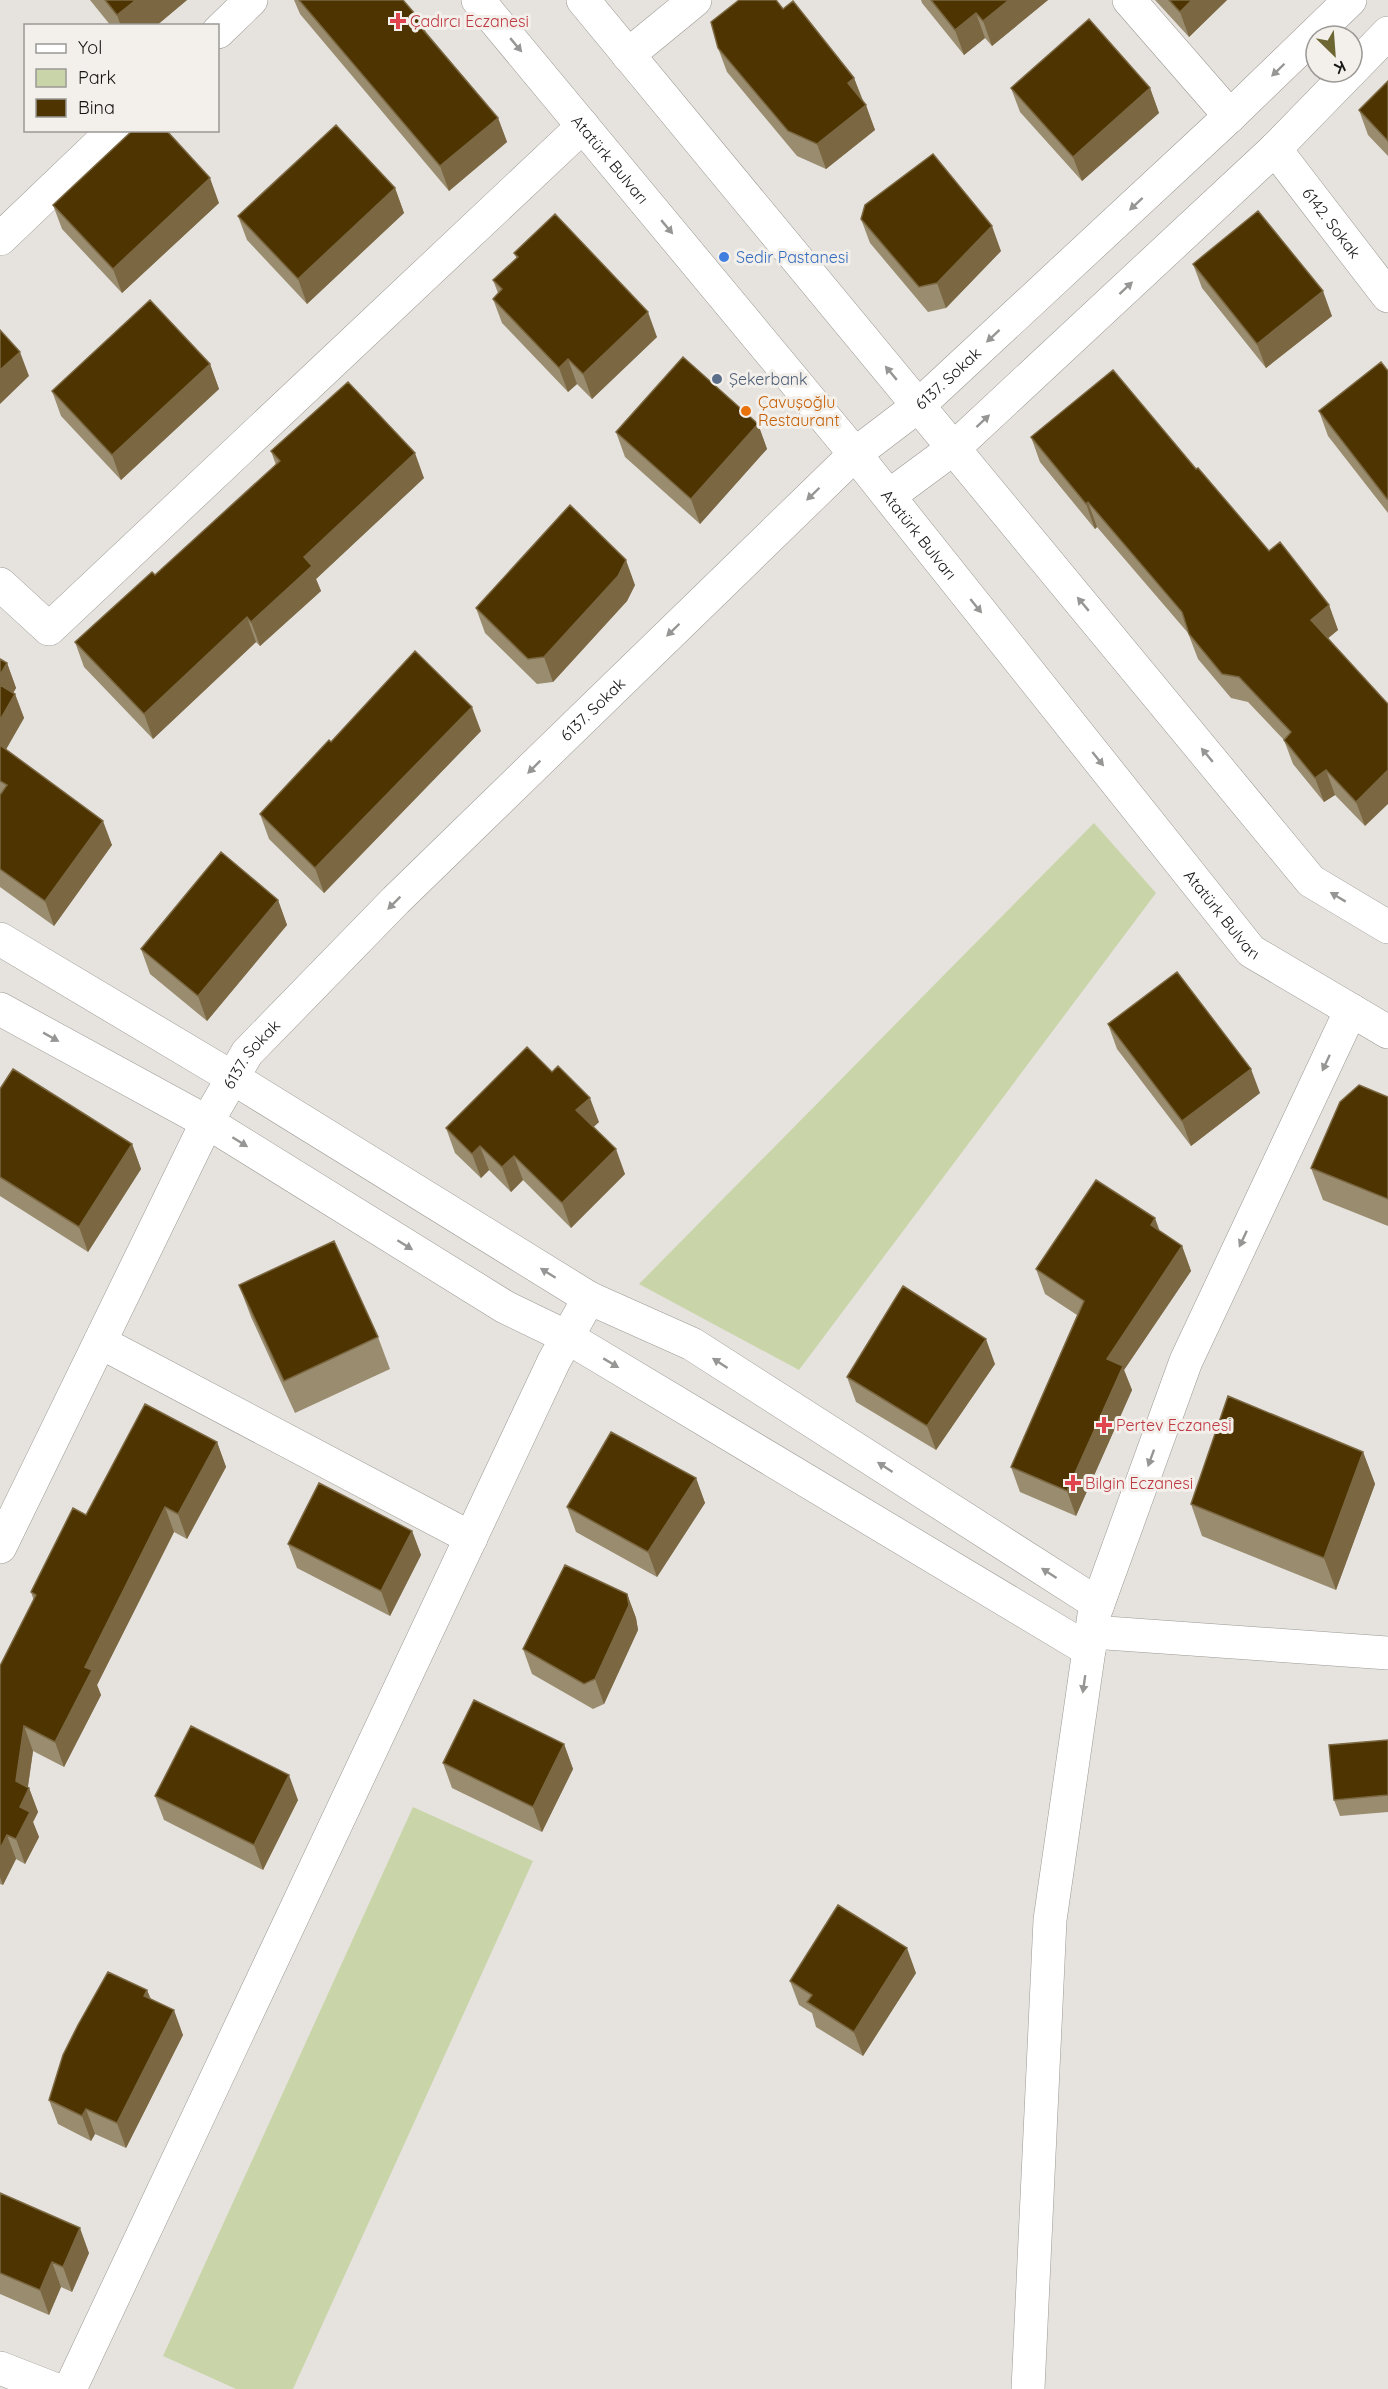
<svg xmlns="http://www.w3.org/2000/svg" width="1388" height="2389" font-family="Quicksand,sans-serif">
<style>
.green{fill:#c9d5a9}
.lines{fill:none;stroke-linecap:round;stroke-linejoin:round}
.minor-casing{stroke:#9c9994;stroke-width:34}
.tertiary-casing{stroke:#9c9994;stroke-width:34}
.secondary-casing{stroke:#9c9994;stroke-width:34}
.minor{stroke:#fff;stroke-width:33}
.tertiary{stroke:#fff;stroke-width:33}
.secondary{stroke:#fff;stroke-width:33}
.wall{fill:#9a8c6f}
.shaded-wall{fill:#7b6843}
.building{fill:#4d3400;stroke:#7b6843;stroke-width:1.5}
.oneway{fill:#969695}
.health-dot{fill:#e0444e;stroke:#f3f0eb;stroke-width:2}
.shop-dot{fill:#3f7fe0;stroke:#f3f0eb;stroke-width:2}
.service-dot{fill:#5c6f8a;stroke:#f3f0eb;stroke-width:2}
.food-dot{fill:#e8710a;stroke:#f3f0eb;stroke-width:2}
.labels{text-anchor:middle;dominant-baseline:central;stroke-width:6;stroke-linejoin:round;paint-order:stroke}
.health-label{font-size:16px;fill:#be3a42;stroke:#f3f0eb;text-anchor:start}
.street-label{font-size:16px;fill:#161514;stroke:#f3f0eb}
.shop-label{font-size:16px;fill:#366cbe;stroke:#f3f0eb;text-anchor:start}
.service-label{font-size:16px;fill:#4e5e75;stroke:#f3f0eb;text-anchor:start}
.food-label{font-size:16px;fill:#c56008;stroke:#f3f0eb;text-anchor:start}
</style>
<rect width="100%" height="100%" fill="#e6e3de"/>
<path class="green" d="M1094,823l62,70 -357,477 -160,-86z
M413,1807l120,54 -240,528h-57l-73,-33z"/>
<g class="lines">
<g class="minor-casing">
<g id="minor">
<path d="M1129,0l101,116"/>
<path d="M218,32l33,-32"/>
<path d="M628,55l67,-55"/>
<path id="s1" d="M1275,149l113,147"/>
<path d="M0,239l114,-109"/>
<path d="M0,584l49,45 534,-503"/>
<path d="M0,1009l207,113 298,185 62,30 522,313"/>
<path d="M100,1342l371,196"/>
<path d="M1092,1632l296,21"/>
<path d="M70,2389l484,-1028 35,-63"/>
</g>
</g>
<g class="tertiary-casing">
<g id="tertiary">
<path d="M1352,70l36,-37"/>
<path d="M889,496l65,-48 321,-299 75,-77"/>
<path d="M0,939l233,139 356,220 103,46 406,260"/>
<path id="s2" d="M0,1547l207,-425 40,-69 149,-153 459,-446 63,-48 312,-290 120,-116"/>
<path d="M0,2368l54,21"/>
<path d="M1028,2389l22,-469 44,-305 92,-254 165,-351"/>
</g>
</g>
<g class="secondary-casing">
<g id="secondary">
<path id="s3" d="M478,0l377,454 396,497 137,81"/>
<path d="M583,0l728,881 77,46"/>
</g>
</g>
<use href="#minor" class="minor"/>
<use href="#tertiary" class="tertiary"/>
<use href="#secondary" class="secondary"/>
</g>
<path class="wall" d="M90,0h97l-31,26h-45z
M294,0h109l18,21 5,11 72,86 9,24 -58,49 -149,-177z
M921,0h127l-56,46 -7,-8 -21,17 -42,-52z
M1155,0h72l-38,37z
M783,9l71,69 21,52 -49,39 -29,-13 -70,-84 -9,-24z
M1388,81v75l-20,-21 -9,-25z
M1011,88h139l9,25 -77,68 -62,-69z
M395,188l9,25 -97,91 -60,-64 -9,-24z
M219,203l-97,90 -60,-64 -9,-24z
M861,219l140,32 -55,57 -18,4 -58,-69z
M514,253l143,84 -65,62 -15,-15 -9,8 -66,-69 -9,-24 5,-6 -5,-13 24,-21z
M1193,264l139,52 -66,52 -64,-80z
M210,364l9,25 -98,91 -60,-64 -9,-25z
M1388,371v142l-60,-77 -9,-25z
M758,424l9,25 -67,75 -75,-67 -9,-25z
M1031,437l165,32 73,82 60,54 9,25 -10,8 37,188 -30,-31 -11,7 -31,-38 -9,-24 -36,-38 -17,-4 -33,-39 -10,-26 -91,-106 -2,2 -55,-67z
M271,451l153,27 -108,101 5,12 -61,55 -4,-4 -103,97 -69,-72 -9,-25 80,-67 121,-110z
M635,585l-8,16 -74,81 -16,2 -52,-51 -9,-25z
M0,659l7,4 9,25 -3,5 2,1 9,24 -18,31 106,96 -58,81 -54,-39z
M481,731l-157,162 -55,-54 -9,-25 71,-72z
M278,900l9,25 -80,96 -57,-47 -9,-25z
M1108,1024l152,69 -69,53 -74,-97z
M0,1089l132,55 9,25 -53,83 -88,-56z
M1388,1097v129l-65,-26 -12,-32z
M599,1122l-6,5 32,47 -54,54 -48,-48 -12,12 -22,-22 -8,8 -26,-25 -9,-25z
M1159,1231l23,15 9,25 -67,99 8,20 -56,126 -56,-24 -9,-25 66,-152 -32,-21 -9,-25z
M239,1285l139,52 12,32 -95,44 -44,-96z
M995,1364l-59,86 -80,-48 -9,-25z
M217,1442l9,25 -39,72 -13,-7 -77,153 4,10 -37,72 -31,-16 -5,36 1,1 9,24 -5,10 6,15 -14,27 -9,-5 -13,26 -3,-1v-218l34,-65 -3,-9 55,-77z
M1363,1452l12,32 -39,106 -134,-54 -11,-32z
M696,1478l9,25 -48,74 -81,-45 -9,-25z
M412,1531l9,24 -31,61 -93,-48 -9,-24z
M627,1594l9,24 2,12 -34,74 -11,5 -61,-35 -9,-25z
M1388,1740v72l-48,4 -6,-16z
M564,1744l9,25 -31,63 -90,-44 -9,-25z
M155,1796l143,4 -35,70 -99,-50z
M916,1973l-53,83 -47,-29 -4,-14 -13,-8 -9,-24z
M147,1990l4,9 32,36 -57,113 -31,-14 -4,7 -33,-17 -9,-24z
M0,2193l89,60 -17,39 -11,-5 -12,28 -49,-21z"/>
<path class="shaded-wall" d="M136,0h51l-31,26h-35l-4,-11z
M1009,0h39l-56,46 -9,-25z
M1192,0h35l-38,37 -9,-25z
M976,13l9,25 -21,17 -9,-25z
M421,21l9,25 -12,-22z
M854,78l9,24 -15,-19z
M1150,88l9,25 -77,68 -9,-24z
M866,105l9,25 -49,39 -9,-25z
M498,118l9,24 -58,49 -9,-25z
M210,178l9,25 -97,90 -9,-24z
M395,188l9,25 -97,91 -9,-25z
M992,226l9,25 -55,57 -9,-25z
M1323,291l9,25 -66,52 -9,-24z
M648,312l9,25 -65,62 -9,-25z
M20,352l9,24 -29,28v-34z
M568,359l9,25 -9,8 -9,-24z
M210,364l9,25 -98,91 -9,-25z
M758,424l9,25 -67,75 -9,-25z
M415,453l9,25 -108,101 5,12 -61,55 -9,-24 53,-65z
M1088,502l9,25 -2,2 -9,-25z
M626,560l9,25 -8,16 -74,81 -9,-25z
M1329,605l9,25 -18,15 -9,-25z
M247,617l9,25 -103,97 -9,-25z
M7,663l9,25 -11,19 -5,-13v-19z
M15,694l9,24 -24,42v-40z
M472,707l9,24 -157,162 -9,-25z
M1326,770l9,25 -11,7 -9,-24z
M1388,770v34l-23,22 -9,-24z
M103,821l9,24 -58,81 -9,-25z
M278,900l9,25 -80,96 -9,-25z
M1251,1069l9,24 -69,53 -9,-25z
M590,1098l9,24 -14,13 -9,-25z
M132,1144l9,25 -53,83 -9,-25z
M480,1146l9,24 -8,8 -9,-24z
M616,1149l9,25 -54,54 -9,-25z
M514,1156l9,24 -12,12 -9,-25z
M1155,1218l9,25 -13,-18z
M1182,1246l9,25 -67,99 8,20 -56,126 -9,-25 40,-132z
M986,1339l9,25 -59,86 -9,-24z
M217,1442l9,25 -39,72 -9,-25z
M1363,1452l12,32 -39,106 -12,-32z
M696,1478l9,25 -48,74 -9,-25z
M165,1507l9,25 -77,153 4,10 -37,72 -9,-25 30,-75z
M412,1531l9,24 -31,61 -9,-25z
M627,1594l9,24 2,12 -34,74 -9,-25z
M24,1726l9,25 -6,41 2,-4 9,24 -5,10 6,15 -14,27 -9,-25 4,-32 -4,-26z
M564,1744l9,25 -31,63 -9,-25z
M289,1775l9,25 -35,70 -9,-25z
M7,1835l9,24 -13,26 -3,-8v-28z
M907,1948l9,25 -53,83 -9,-24z
M147,1990l9,25 -12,-19z
M174,2010l9,25 -57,113 -9,-25z
M86,2109l9,25 -4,7 -9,-25z
M80,2228l9,25 -17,39 -9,-25z
M52,2262l9,25 -12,28 -9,-25z"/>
<path class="building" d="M105,0h31l-19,15z
M299,0h104l18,21 -3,3 80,94 -58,48z
M739,0h37l7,9 10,-8 61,77 -6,5 18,22 -49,39 -29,-13 -70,-83 -7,-26z
M931,0h78l-26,21 -7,-8 -21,17z
M1169,0h23l-12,12z
M1089,19l61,69 -77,69 -62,-69z
M1388,81v60l-29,-31z
M336,125l59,63 -97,91 -60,-63z
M133,130h33l44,48 -97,91 -60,-64z
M933,154l59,72 -55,57 -18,4 -58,-68 4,-14z
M1258,211l65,80 -66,53 -64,-80z
M555,214l93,98 -65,62 -15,-15 -9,9 -66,-69 9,-10 -9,-9 25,-23 -4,-4z
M150,300l60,64 -98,91 -60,-64z
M0,330l20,22 -20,18z
M683,357l75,67 -67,75 -75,-67z
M1381,362l7,9v127l-1,1 -68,-88z
M1113,370l83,99 2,-1 71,83 11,-9 49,63 -18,15 77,84v66l-32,32 -30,-32 -11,8 -31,-38 7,-8 -52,-55 -17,-3 -33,-40 -7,-22 -94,-110 -2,2 -55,-67z
M348,382l67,71 -111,104 8,9 -61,56 -4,-5 -103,97 -69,-72 77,-70 3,3 125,-114 -9,-10z
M570,505l56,55 -8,16 -74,81 -16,2 -52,-51z
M415,651l57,56 -157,161 -55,-54 69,-74 2,2z
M0,659l7,4 -7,12z
M0,685l15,9 -15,26z
M0,745l103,76 -58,80 -45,-32v-74l7,-10 -7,-4z
M221,852l57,48 -80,96 -57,-47z
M1177,972l74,97 -69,52 -74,-97z
M527,1047l25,25 6,-6 32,32 -14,12 40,39 -54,54 -48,-47 -12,11 -22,-21 -8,8 -26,-26z
M13,1069l119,75 -53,83 -79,-50v-88z
M1359,1085l29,12v102l-77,-31 29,-66z
M1096,1180l59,38 -4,7 31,21 -75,113 16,7 -56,125 -56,-24 73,-166 -48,-32z
M334,1241l44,96 -94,44 -45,-96z
M903,1286l83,53 -59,87 -80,-49z
M1228,1396l135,56 -39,106 -133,-54z
M145,1404l72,38 -39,72 -13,-7 -80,160 7,3 -37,72 -31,-16 -8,55 13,7 -9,19 10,5 -14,27 -9,-4 -7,14v-183l36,-71 -5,-3 42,-84 13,7z
M611,1432l85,46 -48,74 -81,-45z
M319,1483l93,48 -31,60 -93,-47z
M565,1565l62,29 2,11 -34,74 -11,5 -61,-35z
M474,1700l90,44 -31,63 -90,-44z
M191,1726l98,49 -35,70 -99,-49z
M1388,1740v55l-54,5 -5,-55z
M838,1905l69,43 -53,84 -47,-30 5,-7 -22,-14z
M108,1972l39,18 -3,6 30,14 -57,113 -31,-14 -4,7 -33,-16 14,-45 15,-30z
M0,2193l80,35 -17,39 -11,-5 -12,28 -40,-17z"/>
<defs><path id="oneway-solid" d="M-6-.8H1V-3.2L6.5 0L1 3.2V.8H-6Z" transform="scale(1.5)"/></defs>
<g class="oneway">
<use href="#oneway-solid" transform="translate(516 45) rotate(50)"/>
<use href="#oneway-solid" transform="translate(1278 70) rotate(136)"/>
<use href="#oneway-solid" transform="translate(1136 204) rotate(137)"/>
<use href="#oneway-solid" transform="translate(667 227) rotate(50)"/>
<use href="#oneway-solid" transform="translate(1126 288) rotate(-43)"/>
<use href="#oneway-solid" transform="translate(993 336) rotate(137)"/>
<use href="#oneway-solid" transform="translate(891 373) rotate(-130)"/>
<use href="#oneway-solid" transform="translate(983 421) rotate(-43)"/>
<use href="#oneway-solid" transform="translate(813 494) rotate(136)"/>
<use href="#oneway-solid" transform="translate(1083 604) rotate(-130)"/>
<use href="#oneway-solid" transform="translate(976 606) rotate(51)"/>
<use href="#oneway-solid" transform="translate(673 630) rotate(136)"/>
<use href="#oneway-solid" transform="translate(1207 755) rotate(-130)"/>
<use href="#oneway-solid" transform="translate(1098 759) rotate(51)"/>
<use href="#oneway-solid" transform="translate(534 767) rotate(135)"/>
<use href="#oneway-solid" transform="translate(1338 897) rotate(-149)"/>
<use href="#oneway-solid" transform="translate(394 903) rotate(135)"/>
<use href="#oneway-solid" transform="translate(51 1037) rotate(29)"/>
<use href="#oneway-solid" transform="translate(1326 1063) rotate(115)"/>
<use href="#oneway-solid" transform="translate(240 1142) rotate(32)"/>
<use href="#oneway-solid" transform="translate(1243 1239) rotate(115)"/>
<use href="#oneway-solid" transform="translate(405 1245) rotate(32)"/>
<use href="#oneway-solid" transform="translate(548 1273) rotate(-148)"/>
<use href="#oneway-solid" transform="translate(611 1363) rotate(31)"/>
<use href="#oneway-solid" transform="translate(720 1363) rotate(-147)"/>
<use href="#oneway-solid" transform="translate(1151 1458) rotate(110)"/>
<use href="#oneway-solid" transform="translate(885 1467) rotate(-147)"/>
<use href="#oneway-solid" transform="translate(1049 1573) rotate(-147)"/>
<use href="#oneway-solid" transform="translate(1084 1684) rotate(98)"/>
</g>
<g class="health-dot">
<path d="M395 12h6v6h6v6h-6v6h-6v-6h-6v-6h6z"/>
<path d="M1101 1416h6v6h6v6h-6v6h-6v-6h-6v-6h6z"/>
<path d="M1070 1474h6v6h6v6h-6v6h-6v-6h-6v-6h6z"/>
</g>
<circle class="shop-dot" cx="724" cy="257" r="6"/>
<circle class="service-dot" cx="717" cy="379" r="6"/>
<circle class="food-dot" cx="746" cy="411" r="6"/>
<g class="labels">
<g class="health-label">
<text x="410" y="21">Çadırcı Eczanesi</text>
<text x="1116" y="1425">Pertev Eczanesi</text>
<text x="1085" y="1483">Bilgin Eczanesi</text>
</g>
<g class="street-label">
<text stroke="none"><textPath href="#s3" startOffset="207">Atatürk Bulvarı</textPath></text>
<text stroke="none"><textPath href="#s1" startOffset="93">6142. Sokak</textPath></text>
<text stroke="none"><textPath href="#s2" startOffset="1526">6137. Sokak</textPath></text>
<text stroke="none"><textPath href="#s3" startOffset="693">Atatürk Bulvarı</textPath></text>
<text stroke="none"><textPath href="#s2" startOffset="1040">6137. Sokak</textPath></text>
<text stroke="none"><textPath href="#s3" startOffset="1179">Atatürk Bulvarı</textPath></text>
<text stroke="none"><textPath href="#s2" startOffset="554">6137. Sokak</textPath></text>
</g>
<g class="shop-label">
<text x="736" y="257">Sedir Pastanesi</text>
</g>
<g class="service-label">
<text x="729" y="379">Şekerbank</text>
</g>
<g class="food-label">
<text x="758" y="402">Çavuşoğlu<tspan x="758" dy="18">Restaurant</tspan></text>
</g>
</g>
<rect x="24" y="24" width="195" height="108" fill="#f3f0eb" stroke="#9b9895" stroke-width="1.5"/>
<rect x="36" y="44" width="30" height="9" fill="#ffffff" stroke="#9b9895" stroke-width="1.5"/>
<text x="78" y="54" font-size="18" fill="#161514">Yol</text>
<rect x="36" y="69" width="30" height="18" fill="#c9d5a9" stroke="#9b9895" stroke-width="1.5"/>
<text x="78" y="84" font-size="18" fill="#161514">Park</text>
<rect x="36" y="99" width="30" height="18" fill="#4d3400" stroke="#9b9895" stroke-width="1.5"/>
<text x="78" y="114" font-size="18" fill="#161514">Bina</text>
<g transform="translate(1334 54) rotate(155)"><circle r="28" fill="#f3f0eb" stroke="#9b9895" stroke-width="1.5"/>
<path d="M0-4.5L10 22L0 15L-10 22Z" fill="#6d6633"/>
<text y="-9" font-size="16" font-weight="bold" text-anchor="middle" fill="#161514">K</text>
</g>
</svg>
